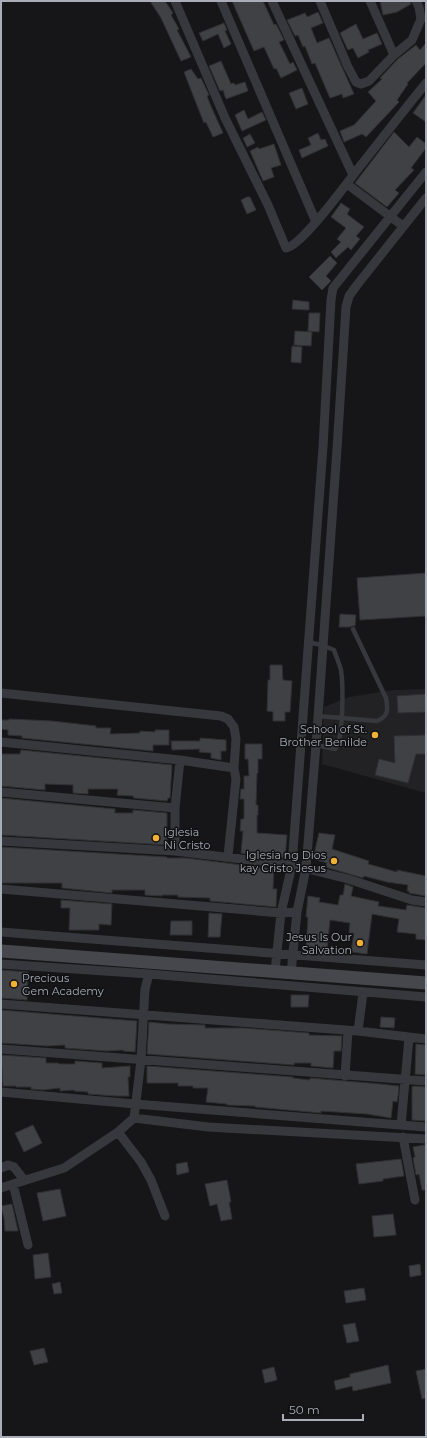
<svg xmlns="http://www.w3.org/2000/svg" width="427" height="1438" font-family="Montserrat,sans-serif">
<style>
.built{fill:#222225}
.building{fill:#404145;stroke:#303034}
.lines{fill:none;stroke-linecap:round;stroke-linejoin:round}
.lane{stroke:#37383d;stroke-width:4.5}
.street{stroke:#37383d;stroke-width:9}
.secondary{stroke:#45474d;stroke-width:13}
.poi-dot{fill:#f2b134;stroke:#111113;stroke-width:1.5}
.labels{text-anchor:middle;dominant-baseline:central;stroke-width:3;stroke-linejoin:round;paint-order:stroke}
.poi-label{font-size:11px;fill:#a8adb8;stroke:#111113;text-anchor:end}
</style>
<rect width="100%" height="100%" fill="#161618"/>
<path class="built" d="M426,689v104l-104,-29 2,-57 25,-10 44,-7z"/>
<path class="building" d="M150,1h15l8,12 -2,2 8,14 -2,1 14,27 -10,4 -20,-43z
M232,1h31l11,24 2,-1 8,16 -5,2 11,22 3,-2 4,8 -16,8 -5,-10 -2,1 -10,-22 -10,4z
M380,1h30l1,3 -14,8 -14,3z
M318,12l5,11 -12,5 6,15 12,-5 25,56 -11,4 -1,-4 -12,4 -15,-35 -3,1 -7,-18 -2,1 -5,-12 -3,1 -8,-16 18,-7 2,4z
M224,23l3,7 -2,1 6,13 -7,4 -6,-14 -15,7 -4,-8z
M356,24l7,15 14,-6 5,11 -14,6 1,2 -11,6 -5,-10 -5,2 -8,-17z
M426,43v20l-19,20 1,1 -11,16 2,2 -33,35 -4,-3 -18,8 -4,-11 14,-6 22,-24 -8,-9 14,-13 -2,-1 18,-19 18,-14 4,5z
M221,61l10,23 3,-1 1,2 10,-3 3,9 -22,8 -3,-9 -3,1 -11,-25z
M191,69l7,10 3,-1 8,17 -2,1 3,8 13,29 -10,4 -7,-15 -2,1 -4,-10 -16,-41z
M302,88l6,16 -12,5 -7,-16z
M426,95v27l-13,-9z
M244,110l4,9 14,-7 4,8 -24,11 -7,-16z
M394,132l15,15 8,-10 9,7v4l-15,20 3,2 -19,20 4,3 -12,14 -32,-24z
M318,133l3,7 4,-1 3,7 -26,12 -3,-8 12,-5 -3,-7z
M250,134l5,9 -8,4 -4,-9z
M274,144l7,21 -10,3 3,9 -11,4 -13,-30 8,-4 1,2z
M247,197h3l6,13 -9,4 -6,-14z
M341,203l9,6 -3,5 17,13 -8,9 4,3 -9,11 -3,-3 -12,11 -5,-6 10,-10 -4,-3 9,-11 -15,-11z
M330,256l7,7 -11,13 5,5 -9,9 -13,-13z
M293,300l16,2v8l-17,-1z
M309,313h11l-1,19 -11,-1z
M295,331l17,1 -1,14 -17,-1z
M292,346l10,1 -1,16 -10,-1z
M426,573v43l-66,4 -3,-42z
M340,614l16,1 -1,11h-3l-2,1h-11z
M270,665h12l1,15 9,1 -2,31h-5v9h-12v-9l-6,-1 1,-31h2z
M426,694v18l-28,1 -1,-17z
M9,719l43,2 44,5v2h15l-1,6 30,-1v-2l15,1v-2h14v15h-16v6l-131,-13v-2l-14,-1v-5l-7,-1v-9h8z
M426,735v19h-10l-8,29 -33,-8 4,-16 16,4 -1,-27z
M200,738l26,2v11h-5v9l-10,-2v-5l-12,-1 1,-3 -28,1 -1,-9h29z
M245,744h17v15h-4v14h-1l-1,32h2v10h-1v18l30,2 -2,23 -44,-5 2,-22h-3l1,-12h3v-20h-4l1,-10h3v-13h5l-1,-17h-3z
M21,750l151,15 -2,33h-2l-1,3 -33,-3 -1,-2 -16,-1 1,-6h-30v5l-15,-1v-8l-28,-1v6l-44,-4v-32h19z
M1,798l114,11v4h18v-3l34,3v32l-166,-10z
M319,833l16,2 -3,14 37,12 -1,3 29,8v-2l29,6v20l-17,-3v-2h-2l1,-6 -21,-3 -23,-6 -1,2 -38,-11 2,-4 -14,-4z
M1,847l166,10v1h19l88,11 -1,20h4l-1,18 -66,-6v-3l-32,-1v-2h-16v1l-17,-1v-5h-33v3l-50,-5v-5h-61z
M345,884l8,3 -2,9 28,6 -1,4 28,4 1,-5 19,3v32l-10,-1v-5l-19,-2 2,-13 -27,-5 -5,40 -16,-2 3,-19h-5l1,-10 -20,-3 -3,30 -21,-2 2,-31h-2l2,-21 12,2 -1,4 19,3 2,-10h3z
M61,900l51,4 -1,21 -12,-1v6h-30l1,-22h-9z
M209,913l13,1 -2,23h-12z
M171,921h21v14h-22z
M1,970l27,2 -1,28 -26,-2z
M291,995h18l-1,12h-17z
M1,1010l136,11 -2,31 -12,-1v-1l-16,1 -42,-3v-3l-18,1 -46,-3z
M381,1017l14,1 -1,10 -14,-1z
M149,1022l19,2 37,1v3h38l66,5v2l33,1 -1,15h-7l-1,17 -22,-2v-3h-17v2l-147,-11z
M416,1044l10,1v30l-11,-1z
M1,1055l45,3v5h12l1,1h16v-3l27,2v5l28,-2v11h-2l1,19h-13l-28,-2v-2l-14,-1v-1l-14,1v-3l-17,2 -12,-1v-2h-15v-1h-13z
M147,1066l146,11v1l17,2v-2l70,6 19,2 -1,10 -1,6 -4,-1 -2,17 -24,-4 -46,-3v2l-66,-6v-1l-28,-1v-1l-21,-2 2,-14h-15v-2h-15v-3h-31z
M415,1086l11,1v34l-14,-1v-33z
M33,1125l9,18 -18,9 -9,-19z
M424,1145h2v45h-4l-3,-16 -3,1 -3,-17 2,-1 -2,-10z
M401,1159l3,17 -21,3v2l-24,3 -3,-20z
M187,1162l2,10 -12,3 -1,-11z
M227,1180l4,22h-2l3,17 -11,2 -4,-17 -7,2 -5,-22z
M60,1189l6,27 -23,5 -6,-28z
M12,1204l6,27h-13l-1,-13 -3,-12z
M393,1214l3,21 -22,2 -2,-21z
M48,1253l3,24 -16,2 -2,-24z
M420,1264l1,11 -11,2 -1,-11z
M60,1282l2,11 -8,1 -2,-10z
M364,1288l2,12 -20,3 -2,-12z
M355,1323l4,18 -12,2 -4,-18z
M44,1348l4,14 -14,3 -4,-14z
M388,1365l3,18 -38,8 -1,-5 -16,4 -2,-9 16,-4v-3z
M274,1367l3,13 -12,3 -3,-13z
M426,1369v29l-4,1 -6,-28z"/>
<g class="lines">
<path class="lane" d="M318,716l59,5c12,-5 11,-12 9,-23l-33,-69
M301,742l34,7c9,-8 8,-66 6,-79 -2,-7 -5,-14 -7,-20l-12,-5 -15,-3"/>
<path class="street" d="M175,1l50,117 43,87 18,43c16,-2 63,-68 75,-83 22,-28 43,-55 65,-82
M221,1l95,221
M272,1l81,174
M320,1l28,66 8,15 5,2 8,-3 25,-26 18,-15 9,-21 -2,-12 -3,-6
M370,1l24,54
M347,184l56,42
M1,693l220,23 7,3 6,8 2,12 -2,29 2,11 -8,77
M1,742l179,18 54,8
M1,792l174,16
M1,841l174,10 117,14 56,14 64,21 14,2
M175,851v-43l5,-48
M1,889l280,24 16,-1
M1,932l425,33
M1,964l148,10 277,23
M275,971l6,-58 11,-48 31,-418 8,-147 2,-12 93,-116
M291,973l6,-61 9,-44 10,-123 21,-296 9,-142 3,-11 8,-11 69,-87
M1,1004l357,27 68,8
M358,1031l5,-38
M1,1049l425,32
M345,1076l3,-45
M1,1092l134,12 291,23
M134,1118l74,9 218,12
M401,1125l8,-87
M118,1132l23,30 10,18 14,36
M403,1137l12,63
M1,1168l7,-3 6,2 10,13
M13,1184l15,61
M1,1188l63,-20 54,-36 16,-14 7,-58 4,-71 4,-15"/>
<path class="secondary" d="M1,951l425,32"/>
</g>
<g class="poi-dot">
<circle cx="375" cy="735" r="4"/>
<circle cx="156" cy="838" r="4"/>
<circle cx="334" cy="861" r="4"/>
<circle cx="360" cy="943" r="4"/>
<circle cx="14" cy="984" r="4"/>
</g>
<g class="labels">
<g class="poi-label">
<text x="367" y="729">School of St.<tspan x="367" dy="13">Brother Benilde</tspan></text>
<text x="164" y="832" text-anchor="start">Iglesia<tspan x="164" dy="13">Ni Cristo</tspan></text>
<text x="326" y="855">Iglesia ng Dios<tspan x="326" dy="13">kay Cristo Jesus</tspan></text>
<text x="352" y="937">Jesus Is Our<tspan x="352" dy="13">Salvation</tspan></text>
<text x="22" y="978" text-anchor="start">Precious<tspan x="22" dy="13">Gem Academy</tspan></text>
</g>
</g>
<rect width="427" height="1438" fill="none" stroke="#a8adb8" stroke-width="4"/>
<path d="M283 1414v6h80v-6" fill="none" stroke="#a8adb8" stroke-width="2"/>
<text x="289" y="1414" font-size="12" fill="#a8adb8" stroke="#111113" stroke-width="3" paint-order="stroke">50 m</text>
</svg>
